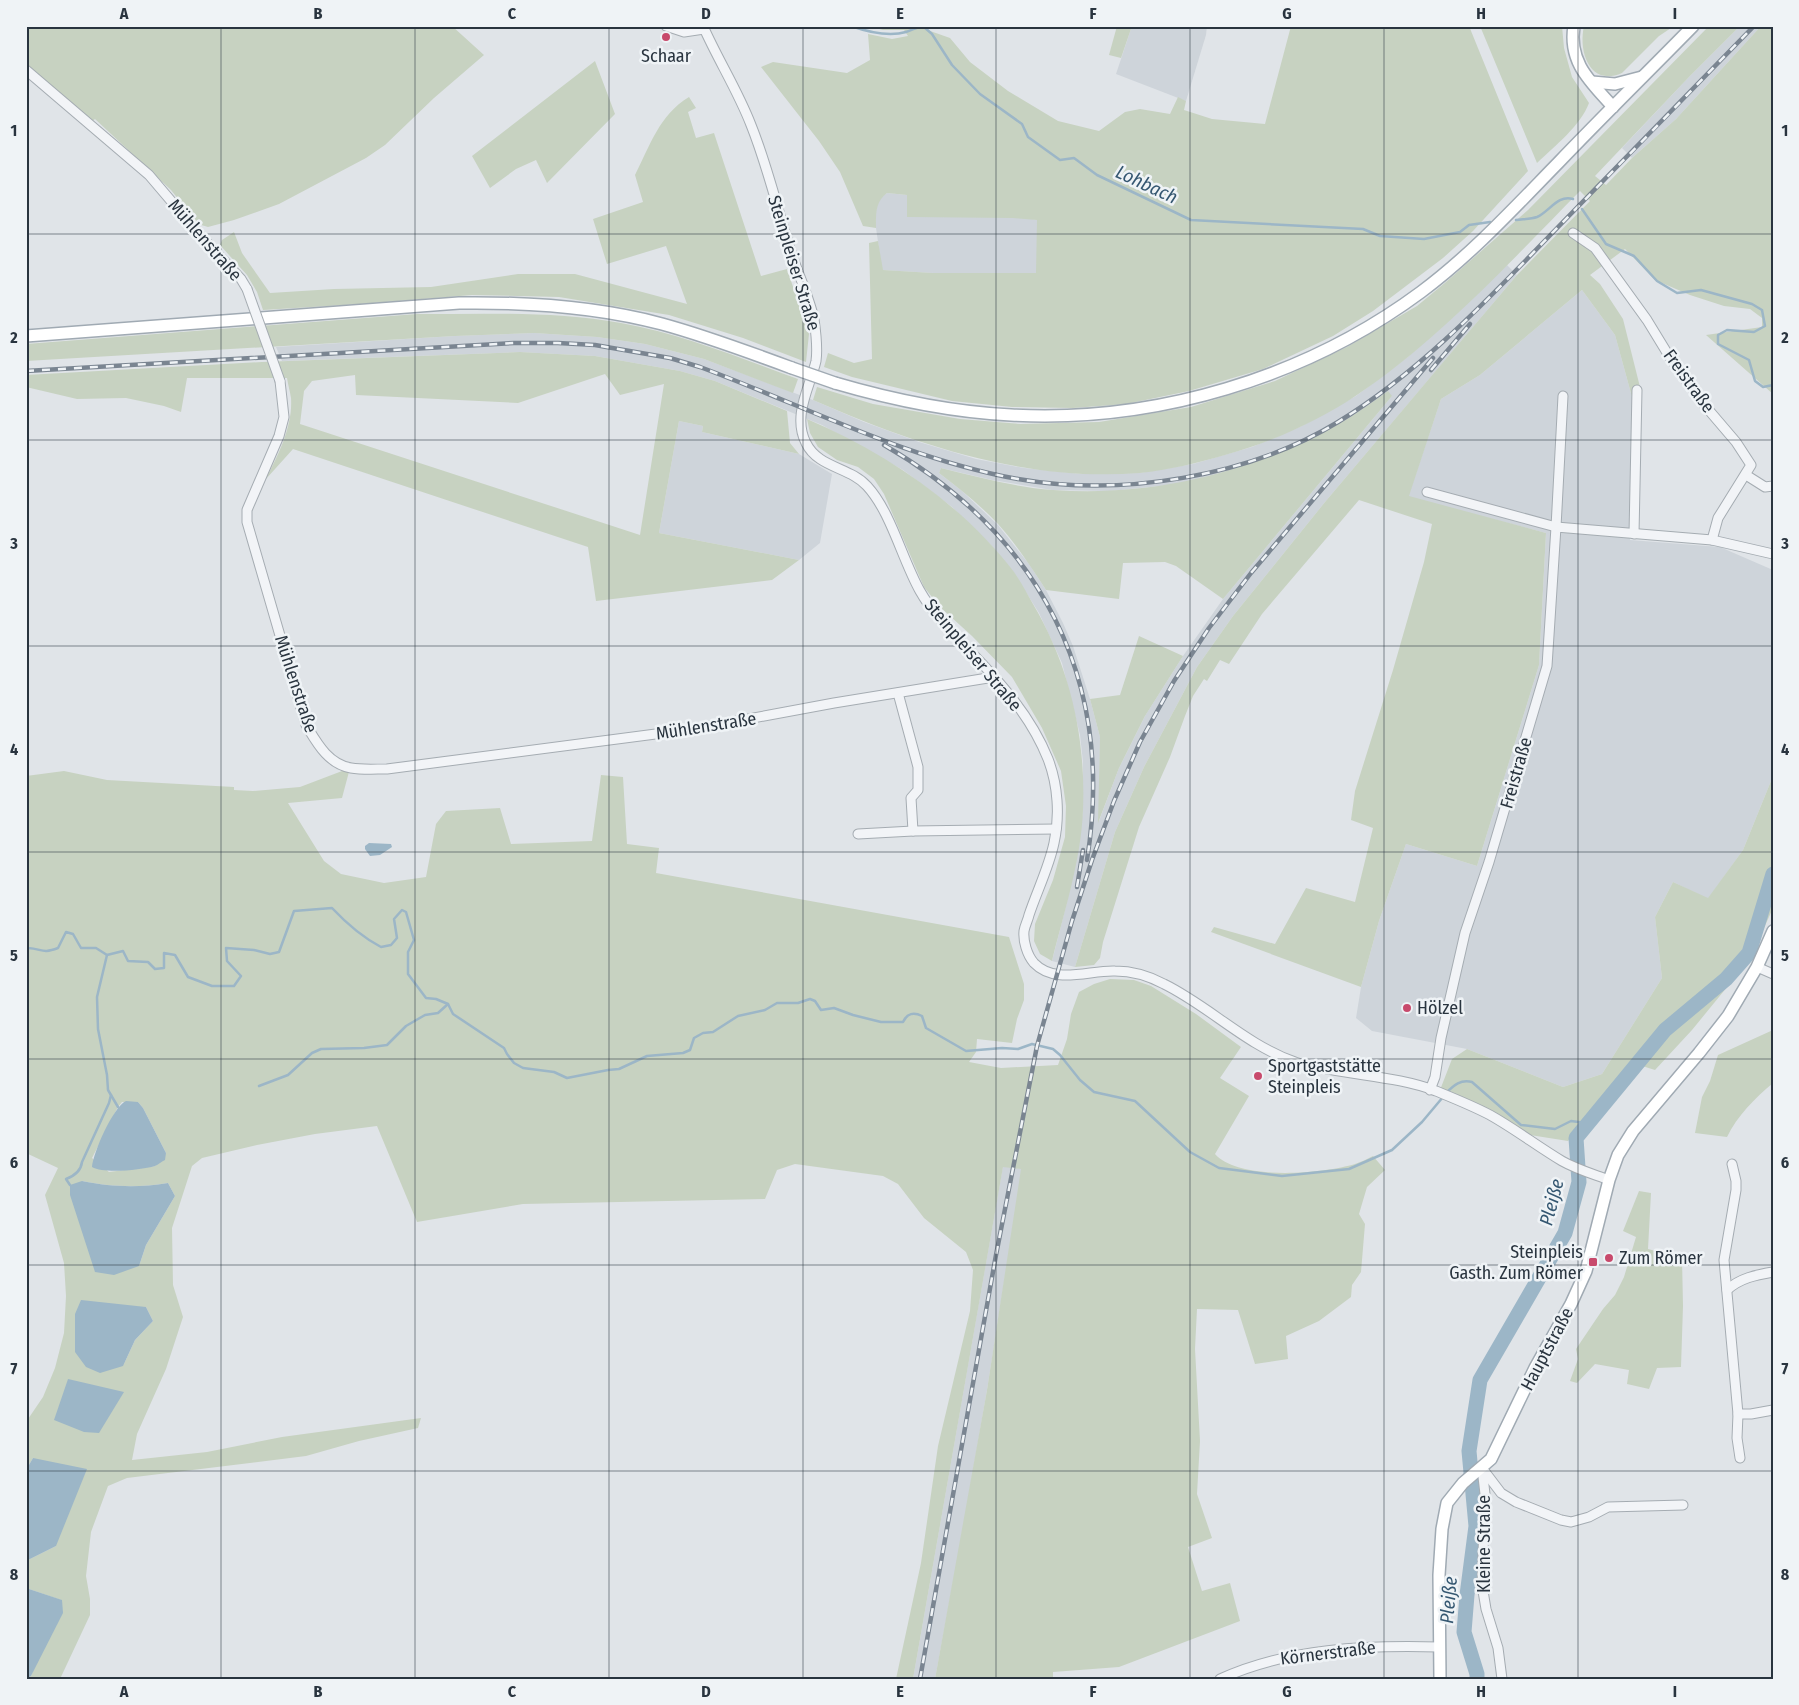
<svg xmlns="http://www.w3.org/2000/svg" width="1799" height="1705" font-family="'Fira Sans Condensed',sans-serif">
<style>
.built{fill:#ced4da;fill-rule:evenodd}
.green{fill:#c7d2c1;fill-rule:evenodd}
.water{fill:#9cb6c7}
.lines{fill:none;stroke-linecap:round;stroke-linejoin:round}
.stream{stroke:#9cb6c7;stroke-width:2.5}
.river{stroke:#9cb6c7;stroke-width:15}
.minor-casing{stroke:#a5acb2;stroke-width:11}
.major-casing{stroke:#a0aab3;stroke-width:14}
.minor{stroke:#f2f4f7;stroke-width:9}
.major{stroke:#fff;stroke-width:11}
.rail-casing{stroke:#7a8591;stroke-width:4.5}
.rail{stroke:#eff3f6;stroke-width:2.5;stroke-dasharray:8;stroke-linecap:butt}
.minor-bridge-casing{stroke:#a5acb2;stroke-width:11;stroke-linecap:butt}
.major-bridge-casing{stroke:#a0aab3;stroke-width:14;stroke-linecap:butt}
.minor-bridge{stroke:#f2f4f7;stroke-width:9}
.major-bridge{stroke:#fff;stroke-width:11}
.grid{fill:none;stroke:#29343f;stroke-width:1;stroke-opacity:0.55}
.poi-dot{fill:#c84a6c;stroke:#eff3f6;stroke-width:2}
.labels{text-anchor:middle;stroke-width:5;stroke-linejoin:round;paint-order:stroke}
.poi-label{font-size:18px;fill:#29343f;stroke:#eff3f6;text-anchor:start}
.street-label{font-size:18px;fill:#29343f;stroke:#eff3f6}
.water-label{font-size:19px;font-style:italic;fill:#355771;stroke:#eff3f6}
.neatline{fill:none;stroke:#29343f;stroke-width:2}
.grid-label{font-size:16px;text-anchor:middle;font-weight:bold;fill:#29343f}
</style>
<rect width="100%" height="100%" fill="#e0e4e8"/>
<!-- built -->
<g class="built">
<polygon points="1132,26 1207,26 1206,35 1186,101 1116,74"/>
<polygon points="1740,26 1761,26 1676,119 1632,158 1622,148 1689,77"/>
<polygon points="887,193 927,197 1037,220 1037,273 933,273 882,270 876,228 876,207 880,198"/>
<path d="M1507,265L1517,275L1325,502L1233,616L1197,667L1144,767L1115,832L1075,967L1052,961L1067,902L1083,811V762L1080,735L1062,663L1039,613L1014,573L991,545L952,507L903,470L822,425L715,381L680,371L595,356L520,352L282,361L276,347L455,336L534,333L597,337L645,344L704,359L813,400L864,422L919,442L976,459L1024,468L1081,474L1140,473L1193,464L1252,447L1302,426L1356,396L1409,356ZM1392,396L1223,599L1183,656L1145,716L1119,768L1099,821L1100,737L1090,699L1073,646L1063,623L1046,590L1029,564L998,525L962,491L939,473L941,468L992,480L1052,490L1111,491L1170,485L1217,475L1254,464L1292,449Z"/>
<polygon points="1582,290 1615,335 1632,397 1630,540 1720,547 1773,570 1773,776 1743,850 1708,899 1673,882 1655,917 1662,978 1602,1074 1563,1087 1467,1049 1372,1031 1356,1018 1361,987 1379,921 1406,844 1477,866 1539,665 1546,533 1408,497 1441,399 1480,375"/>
<polygon points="679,421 703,426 702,432 799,454 832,474 820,543 799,560 659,533"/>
<polygon points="1003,1166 1022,1169 987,1390 962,1534 935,1679 913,1679"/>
</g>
<!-- green -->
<g class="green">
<polygon points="27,26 452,26 484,55 434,98 385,145 366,158 279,204 234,220 208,227 198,224 171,190 95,119 86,126 26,66"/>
<path d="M869,26H916L950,38L970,62L1008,91L1058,121L1099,131L1125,112L1140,109L1170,114L1178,97L1186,101L1184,110L1212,119L1265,124L1291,26H1469L1528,171L1473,231L1443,258L1373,311L1333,336L1263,369L1189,391L1126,404L1073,408L1012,407L952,401L852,377L824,367L828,353L854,363L872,359L869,243L878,241L883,270L933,273H1036L1037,220L1013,218L907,217V195L887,193C875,202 876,214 876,228L863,226L840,172L819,141L761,67L773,62L847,73L870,60L868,34L892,39L908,36L904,30H883Z"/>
<polygon points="1117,26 1132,26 1121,58 1109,55"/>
<path d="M1480,26H1562L1564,48L1572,77L1589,103C1581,125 1555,146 1537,163Z"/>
<path d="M1584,26H1674L1659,36L1622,73C1590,87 1578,52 1584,26Z"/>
<path d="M1709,26H1740L1689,77L1595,176L1606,185L1632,158L1676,119L1761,26H1773V394L1706,335L1762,327V318L1750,309L1724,306L1690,295L1655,280L1625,249L1590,275L1600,284L1623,319L1640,387L1632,397L1615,335L1582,290L1480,375L1441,399L1409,496L1546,533L1539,665L1477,866L1406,844L1379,921L1361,987L1211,932L1214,927L1275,944L1306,888L1355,902L1373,828L1351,820L1355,791L1393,670L1424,562L1432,524L1359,500L1262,614L1229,664L1220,660L1207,681L1204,679L1193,696L1185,716L1170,757L1139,827L1103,942L1100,958L1094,965L1075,967L1115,832L1144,767L1197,667L1233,616L1325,502L1439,367L1517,275L1590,201L1580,191C1511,261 1439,340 1357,395C1317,422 1271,442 1225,455C1197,463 1169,470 1140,473C1026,482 916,445 813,400L817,387L873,404L960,419L1020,424L1099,422L1191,407L1275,381L1347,347L1417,306L1446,282L1528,210Z"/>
<polygon points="595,61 615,114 547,183 536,160 516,169 490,188 472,156"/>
<path d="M689,97L696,108L688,112L696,138L714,133L761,276L787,269L809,334L806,362L743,338L669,315L559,297L472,295L360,304L263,310L257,292L247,275L220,245L222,240L234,232L242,253L270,293L334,289L431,287L518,274H575L687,304L666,246L607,264L593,219L643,202L635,175C650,146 659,115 689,97Z"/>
<path d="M417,314C485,314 554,311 621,323C682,334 740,358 798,379L793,393L704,359L645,344L597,337L534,333L455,336L26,361V344Z"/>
<path d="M520,352L595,356L680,371L715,381L787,411L790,443L799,454L702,432L703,426L679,421L659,533L799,560L772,580L596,601L588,547L293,449L266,479C278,455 293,426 291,398C290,391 288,385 287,378H187L181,412L164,406L126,398L77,399L26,387V375L262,362ZM605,374L620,395L664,384L640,535L300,424L304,391L312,381L355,375L356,395L518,403Z"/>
<path d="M1388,391L1392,396L1223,599L1176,566L1165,562L1123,563L1119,599L1046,590C1031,567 1016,544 998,524C980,505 960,489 939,473L941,468C977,477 1015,487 1053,490C1153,497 1250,473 1337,425C1355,415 1371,403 1388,391Z"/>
<path d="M807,419C885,452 961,503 1014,572C1021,582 1027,593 1033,604C1070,667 1086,737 1083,810C1081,861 1064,912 1052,961L1040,954L1034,941L1035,924L1053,880L1065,837L1066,806L1061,771L1042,728L1012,677L972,636L940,607L924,587L884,494L874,479L858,467L837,460L818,447L810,433Z"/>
<polygon points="1139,636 1183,656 1145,716 1119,768 1098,823 1100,737 1090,699 1120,695"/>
<path d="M350,768L342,798L288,803L324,861L341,874L384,883L426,877L436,824L446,811L500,808L511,844L592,841L601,775L623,777L627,844L659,848L656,873L1009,937L1024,984V1000L1017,1019L1012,1043L977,1039L976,1052L969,1062L1001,1068L1058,1065L1067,1039L1071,1014L1079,992L1094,984L1110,979L1134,980L1151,986L1196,1014L1241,1047L1220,1078L1249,1096L1215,1154C1239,1181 1322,1174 1355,1164C1361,1162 1367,1159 1373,1156L1385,1170L1367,1187L1359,1214L1365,1224L1361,1272L1352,1285L1351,1297L1319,1321L1286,1336L1288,1359L1255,1364L1238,1310L1197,1309L1195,1349L1200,1441L1197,1494L1212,1538L1188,1547L1202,1591L1230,1583L1240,1621L1119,1667L1053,1672V1679H935L987,1390L1021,1169L1003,1167L913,1679H896L921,1563L938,1446L970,1311L973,1270L966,1252L924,1218L898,1184L883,1176L795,1164L777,1170L765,1199L523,1204L417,1222L377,1126L315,1134L257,1145L202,1158L192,1166L172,1228L173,1285L183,1317L166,1369L137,1434L132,1460L207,1452L282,1437L421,1418L418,1428L359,1441L306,1456L127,1478L108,1486L91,1532L86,1576L90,1599V1615L60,1679H26L31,1676L61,1600L26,1588V1561L56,1546L33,1458L26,1470V1422L43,1397L55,1368L64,1333L66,1296L64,1263L45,1195L58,1168L26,1153V776L64,771L107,780L234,787V790L253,791L300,787ZM122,1102H138L143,1108L166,1153L155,1166L109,1172L92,1158L118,1107ZM82,1181C113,1187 137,1188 168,1183L175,1196L146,1245L139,1266ZM146,1307L153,1321L135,1340L123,1366Z"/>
<polygon points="1773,776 1773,908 1750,959 1692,1030 1655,1070 1639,1065 1568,1141 1530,1135 1491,1110 1440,1090 1452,1059 1467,1049 1563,1087 1602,1074 1662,978 1655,917 1673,882 1708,898 1743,850"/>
<path d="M1773,1030V1083C1755,1098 1737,1116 1727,1137L1695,1133L1702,1097L1710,1081L1718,1055Z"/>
<polygon points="1639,1191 1651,1193 1648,1249 1682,1258 1683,1306 1681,1367 1657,1368 1649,1389 1627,1384 1629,1370 1595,1364 1577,1383 1570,1381 1578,1359 1576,1349 1603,1309 1615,1295 1624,1277 1636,1237 1623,1231"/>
</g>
<!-- water -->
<g class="water">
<polygon points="369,843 391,844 392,847 380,855 370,856 365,849 365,846"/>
<path d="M126,1101L138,1102L143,1108L166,1153L165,1160C162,1161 158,1165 155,1166C141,1170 104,1174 92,1167C93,1153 113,1107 126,1101Z"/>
<path d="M82,1181C113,1187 137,1188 168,1183L175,1196L146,1245L139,1266L114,1275L95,1272L70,1195V1185Z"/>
<polygon points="81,1300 146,1307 153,1321 135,1340 123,1366 100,1373 86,1367 75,1352 75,1314"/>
<polygon points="68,1379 124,1392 99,1433 84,1432 54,1420"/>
<polygon points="33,1458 87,1469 56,1546 26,1561 26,1470"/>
<polygon points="26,1588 62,1600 63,1613 31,1676 26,1679"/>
</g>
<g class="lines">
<!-- stream -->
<g class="stream">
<path d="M851,26C868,32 889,37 906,32C914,30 914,27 924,27L932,34L952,65L980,94L1022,124L1028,137L1060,160L1074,158L1097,175L1191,220L1363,229L1380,236L1424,239L1460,232L1469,225L1490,222"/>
<polyline points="1582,209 1606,244 1634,256 1657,281 1677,293 1701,290 1752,304 1762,310 1765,326 1754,332 1727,330 1718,335 1718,344 1749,360 1755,381 1763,387 1773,385"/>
<path d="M1516,220C1523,219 1531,219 1537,217C1549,212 1558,194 1573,199"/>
<path d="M26,946L28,948C43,949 42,954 58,948L66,932L73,934L81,948H96L107,955L123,951L128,961L148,962L155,969L164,968V953L175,955L188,977L212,986H234L241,976L227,961L226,948L254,950L270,954L279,952L294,911L332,908C347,924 362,937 381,947L391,945L397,938L394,919L402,910L406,912L414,940L408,952V974L426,998L436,999L448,1004L453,1014L504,1048L507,1054L514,1063L523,1068L554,1072L567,1078L608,1070L619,1069L647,1056L683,1053L690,1050L694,1038L703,1033L713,1032L738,1016L765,1010L777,1003H798L810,999L815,1001L821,1010L834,1008L853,1015L881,1022H903C907,1013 914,1012 922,1016L926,1028L966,1051L1002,1048L1018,1049L1032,1044L1053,1049L1060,1055L1080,1080L1094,1092L1135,1101L1190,1152L1219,1168L1282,1176L1349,1169L1392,1150L1422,1122L1443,1097"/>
<polyline points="107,955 97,997 98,1029 107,1075 108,1090 118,1107"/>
<polyline points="259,1086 288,1075 312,1053 321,1049 364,1048 387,1045 406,1026 425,1015 438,1013 448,1004"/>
<path d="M1446,1093C1454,1085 1461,1079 1472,1082L1521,1125L1555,1129L1571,1121L1586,1123"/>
<path d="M70,1185L66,1179C74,1176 81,1171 82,1162L109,1103L111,1095"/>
</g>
<!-- river -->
<polyline class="river" points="1477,1679 1477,1674 1464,1632 1467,1595 1476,1526 1469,1451 1480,1380 1565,1233 1579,1182 1576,1138 1665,1030 1726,979 1749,953 1773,874"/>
<defs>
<g id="minor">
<polyline points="666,26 684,32 704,29"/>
<path d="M703,26C718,60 738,91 751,125C768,167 778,212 792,255C799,276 809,297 814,319C816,333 818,347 816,361C810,387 792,416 806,443C818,468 850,467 867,486C891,512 902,559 920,591C933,614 951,631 969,650C1000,682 1031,716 1048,759C1058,785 1060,816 1054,843C1049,867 1037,891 1029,915C1028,920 1025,925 1024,931C1023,941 1027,955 1034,963C1055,985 1089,970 1115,971C1132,971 1149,976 1164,984C1209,1006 1246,1045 1295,1062C1305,1066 1317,1067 1328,1069C1363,1076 1402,1078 1436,1091C1453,1098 1473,1106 1490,1115C1515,1129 1537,1146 1562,1161C1576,1169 1593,1174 1609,1180"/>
<polyline points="26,70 149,175 200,235 241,279 247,289"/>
<polyline points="1573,233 1595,248 1647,320 1669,356 1701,401 1736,442 1751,465 1718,518 1712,540"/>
<path d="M280,381L284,417L279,436L247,510V522L306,725C317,743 328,764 351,768C362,770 375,769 387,769L694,729L834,703L994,677"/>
<polyline points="1746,475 1765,487 1773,486"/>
<polyline points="1427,492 1556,527 1563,396"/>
<polyline points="1634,534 1637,390"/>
<polyline points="898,693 918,767 918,790 911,798 913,831"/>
<polyline points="858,834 913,831 1056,829"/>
<polyline points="1757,967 1773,974"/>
<polyline points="1430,1090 1435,1077 1441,1038 1465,933 1489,862 1547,666 1556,527 1712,540 1773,554"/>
<polyline points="1732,1164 1736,1181 1736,1190 1724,1260 1738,1414 1737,1438 1740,1458"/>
<path d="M1727,1290C1740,1278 1756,1275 1773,1272"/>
<polyline points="1738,1414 1751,1414 1773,1410"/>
<polyline points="1482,1468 1501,1493 1516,1502 1561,1520 1571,1522 1589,1517 1608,1507 1683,1505"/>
<polyline points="1482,1468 1485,1494 1482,1585 1486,1609 1498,1648 1502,1679"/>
<path d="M1220,1679C1288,1648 1366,1645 1439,1647"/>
</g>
<g id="major">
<path d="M1574,26C1568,63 1591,82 1613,107"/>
<polyline points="1592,82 1615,84 1642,77"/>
<path d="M26,336L459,303C527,302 595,306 662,324C706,336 749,352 792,368"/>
<path d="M835,383C893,400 951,412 1011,415C1155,423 1305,378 1421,292C1472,254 1515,207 1559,162C1603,116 1648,72 1693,26"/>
<polyline points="1440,1679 1439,1575 1442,1529 1447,1503 1463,1483 1491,1459 1535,1368 1571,1304 1586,1271 1609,1180 1618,1155 1633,1131 1699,1053 1728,1016 1757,967 1773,931"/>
</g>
</defs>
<!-- minor casing -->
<use href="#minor" class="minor-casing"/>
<!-- major casing -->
<use href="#major" class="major-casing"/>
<!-- minor -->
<use href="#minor" class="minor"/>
<!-- major -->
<use href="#major" class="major"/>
<defs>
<g id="rail">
<polyline points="1431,370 1470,324"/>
<path d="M26,371L514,343H558L595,345L670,358L700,367C805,406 907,459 1018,479C1121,497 1248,477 1338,422C1423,370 1493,294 1562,223C1626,158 1690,92 1754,26"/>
<path d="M884,445C1040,535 1116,680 1087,860"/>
<polyline points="1077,887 1083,850"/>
<polyline points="920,1679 996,1255 1037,1046 1072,921 1092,860 1114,801 1140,742 1174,681 1209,628 1251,573 1433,358"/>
</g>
</defs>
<!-- rail casing -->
<use href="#rail" class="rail-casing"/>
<!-- rail -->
<use href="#rail" class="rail"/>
<defs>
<polyline id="minor-bridge" points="247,289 280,381"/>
<polyline id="major-bridge" points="792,368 835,383"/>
</defs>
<!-- minor-bridge casing -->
<use href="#minor-bridge" class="minor-bridge-casing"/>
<!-- major-bridge casing -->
<use href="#major-bridge" class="major-bridge-casing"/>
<!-- minor-bridge -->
<use href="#minor-bridge" class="minor-bridge"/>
<!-- major-bridge -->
<use href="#major-bridge" class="major-bridge"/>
</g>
<!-- grid -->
<path class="grid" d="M221,26V1679M415,26V1679M609,26V1679M803,26V1679M996,26V1679M1190,26V1679M1384,26V1679M1578,26V1679M26,234H1773M26,440H1773M26,646H1773M26,852H1773M26,1059H1773M26,1265H1773M26,1471H1773"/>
<!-- markers -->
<g class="poi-dot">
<circle cx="666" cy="37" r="5"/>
<circle cx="1407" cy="1008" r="5"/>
<circle cx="1258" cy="1076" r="5"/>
<circle cx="1609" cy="1258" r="5"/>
<rect x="1588" y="1257" width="10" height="10" rx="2.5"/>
</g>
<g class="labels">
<!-- poi labels -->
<g class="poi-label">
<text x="666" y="62" text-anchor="middle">Schaar</text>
<text x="1417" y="1014">Hölzel</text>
<text x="1268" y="1072">Sportgaststätte<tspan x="1268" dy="21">Steinpleis</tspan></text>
<text x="1583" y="1258" text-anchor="end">Steinpleis<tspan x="1583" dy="21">Gasth. Zum Römer</tspan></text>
<text x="1619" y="1264">Zum Römer</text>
</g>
<!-- street labels -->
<g class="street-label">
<text transform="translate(205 240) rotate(49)" y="6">Mühlenstraße</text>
<text transform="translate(794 263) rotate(73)" y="6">Steinpleiser Straße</text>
<text transform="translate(1689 381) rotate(54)" y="6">Freistraße</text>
<text transform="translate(973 655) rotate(50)" y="6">Steinpleiser Straße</text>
<text transform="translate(296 684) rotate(72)" y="6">Mühlenstraße</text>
<text transform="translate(706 726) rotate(-9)" y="6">Mühlenstraße</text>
<text transform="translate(1516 773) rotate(-74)" y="6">Freistraße</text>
<text transform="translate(1547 1349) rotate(-62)" y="6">Hauptstraße</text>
<text transform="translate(1484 1544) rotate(-90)" y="6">Kleine Straße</text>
<text transform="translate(1328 1653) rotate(-7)" y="6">Körnerstraße</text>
</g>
<!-- water labels -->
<g class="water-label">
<text transform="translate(1147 184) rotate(25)" y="7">Lohbach</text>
<text transform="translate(1551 1202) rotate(-75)" y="7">Pleiße</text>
<text transform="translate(1448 1600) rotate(-85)" y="7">Pleiße</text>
</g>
</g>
<!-- border -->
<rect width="1799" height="1705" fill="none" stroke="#eff3f6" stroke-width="55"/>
<rect x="28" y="28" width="1744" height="1650" class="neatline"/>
<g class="grid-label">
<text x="124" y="19">A</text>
<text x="318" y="19">B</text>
<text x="512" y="19">C</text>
<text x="706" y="19">D</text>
<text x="900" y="19">E</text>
<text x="1093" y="19">F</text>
<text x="1287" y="19">G</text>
<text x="1481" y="19">H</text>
<text x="1675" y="19">I</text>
<text x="14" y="136">1</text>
<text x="1785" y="136">1</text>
<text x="14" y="343">2</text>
<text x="1785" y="343">2</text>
<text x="14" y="549">3</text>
<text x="1785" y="549">3</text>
<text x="14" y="755">4</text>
<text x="1785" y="755">4</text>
<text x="14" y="961">5</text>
<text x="1785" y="961">5</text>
<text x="14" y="1168">6</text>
<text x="1785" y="1168">6</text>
<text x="14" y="1374">7</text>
<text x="1785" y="1374">7</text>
<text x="14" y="1580">8</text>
<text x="1785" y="1580">8</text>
<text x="124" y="1697">A</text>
<text x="318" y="1697">B</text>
<text x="512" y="1697">C</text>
<text x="706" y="1697">D</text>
<text x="900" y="1697">E</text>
<text x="1093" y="1697">F</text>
<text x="1287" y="1697">G</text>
<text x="1481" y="1697">H</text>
<text x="1675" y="1697">I</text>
</g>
</svg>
